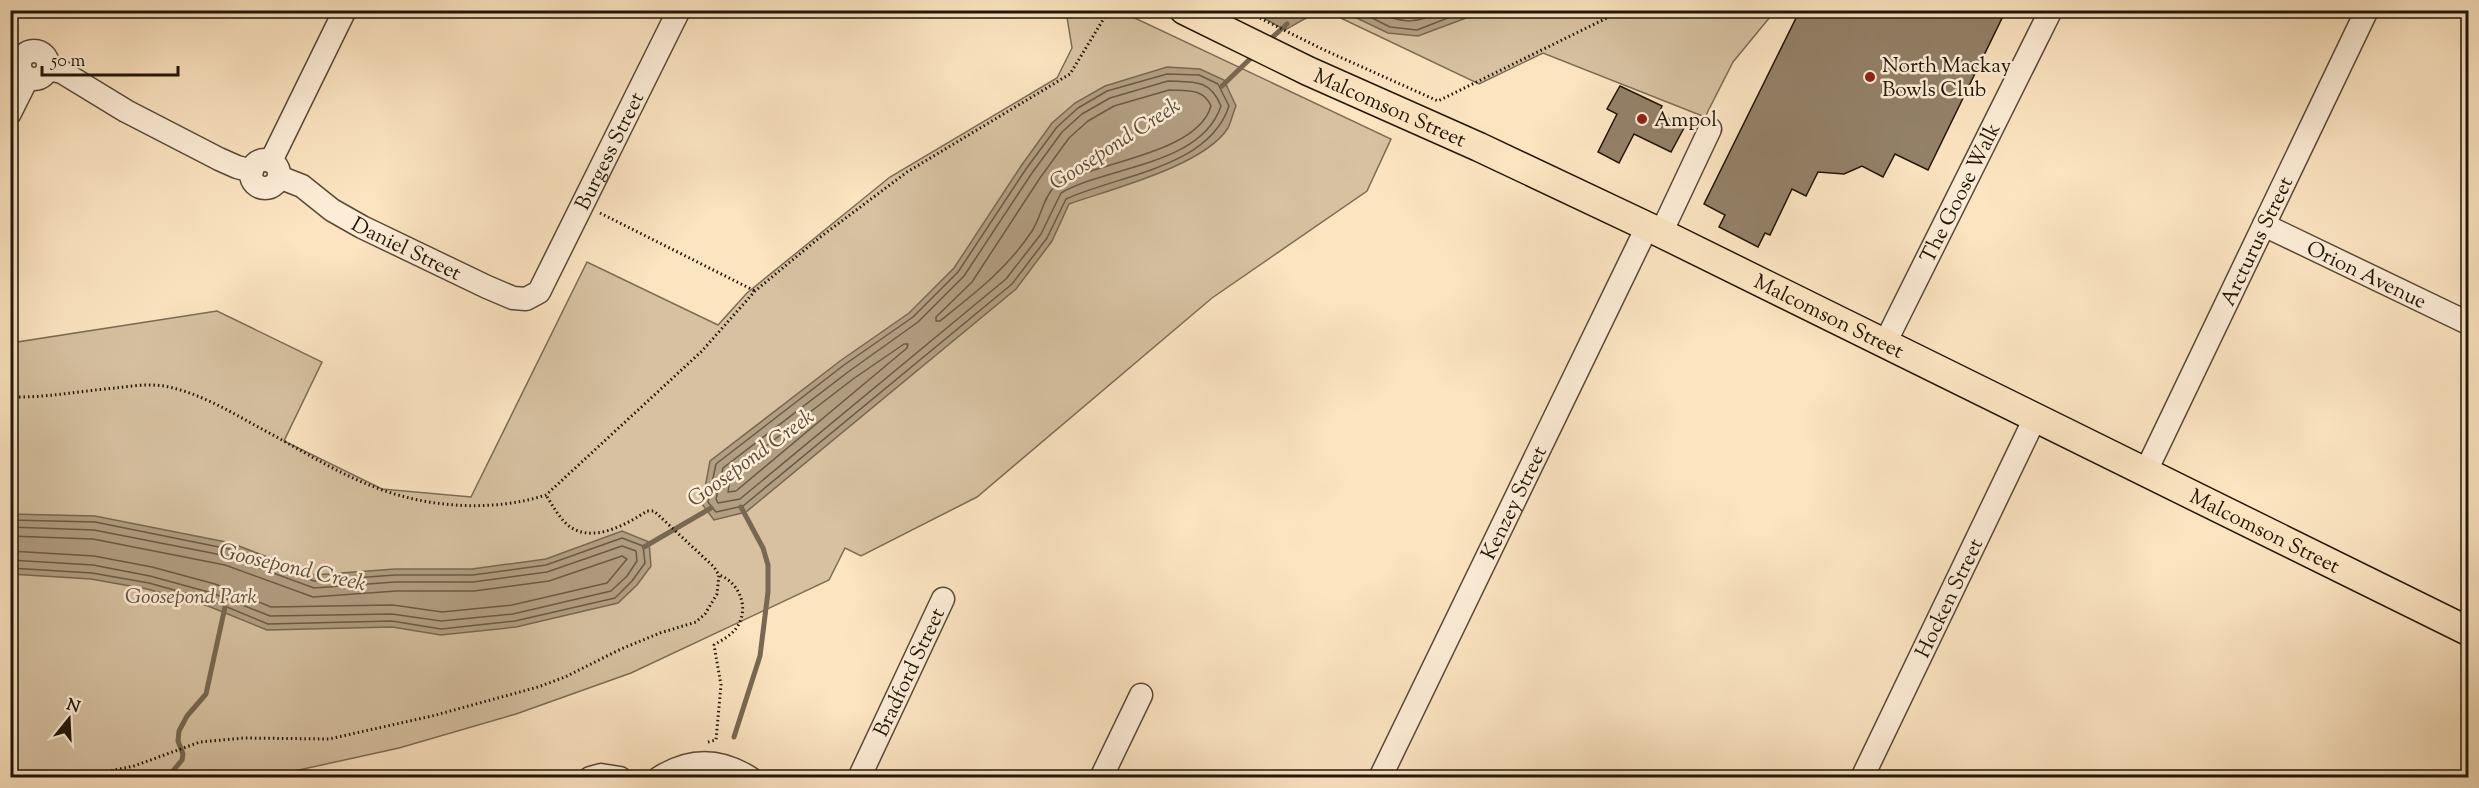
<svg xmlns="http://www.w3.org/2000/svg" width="2479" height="788" font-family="'Sorts Mill Goudy',serif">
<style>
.green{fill:#d7c1a1;stroke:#7c6c54;stroke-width:1.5}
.water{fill:#b29e82;stroke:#786851;stroke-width:1.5}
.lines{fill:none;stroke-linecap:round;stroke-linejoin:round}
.shore{stroke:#6a5a44;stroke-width:1.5}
.stream{stroke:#786851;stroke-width:5}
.building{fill:#938168;stroke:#211607;stroke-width:1.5}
.minor-casing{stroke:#584a36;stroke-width:25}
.major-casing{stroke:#211607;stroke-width:31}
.path{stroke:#211607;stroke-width:3;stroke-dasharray:1.5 3;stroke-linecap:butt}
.minor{stroke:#fdedd7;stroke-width:22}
.major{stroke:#fce4c1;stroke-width:28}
.poi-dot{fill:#8f2418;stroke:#fdedd7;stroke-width:2}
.labels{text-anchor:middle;stroke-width:5;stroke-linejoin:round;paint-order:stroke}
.poi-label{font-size:21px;fill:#211607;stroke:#fdedd7;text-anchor:start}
.street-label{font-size:21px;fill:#211607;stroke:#fdedd7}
.park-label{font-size:21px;font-style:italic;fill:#61523d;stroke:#fdedd7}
.water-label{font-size:22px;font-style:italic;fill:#5b4c38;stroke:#fdedd7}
</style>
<rect width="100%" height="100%" fill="#fce4c1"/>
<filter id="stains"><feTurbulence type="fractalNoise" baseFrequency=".00333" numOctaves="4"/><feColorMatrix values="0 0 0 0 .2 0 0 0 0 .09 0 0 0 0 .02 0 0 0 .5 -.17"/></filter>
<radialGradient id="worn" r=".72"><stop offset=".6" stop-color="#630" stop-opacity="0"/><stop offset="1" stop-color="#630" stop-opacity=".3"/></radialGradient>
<!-- green -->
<g class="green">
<polygon points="1066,11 1120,11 1391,139 1367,191 1212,298 977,497 861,556 845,548 829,580 631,673 516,714 399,748 267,777 11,778 11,343 217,311 322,362 284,441 382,489 471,497 587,262 718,325 747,293 890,177 1057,78 1072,48"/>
<polygon points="1326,11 1775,11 1733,62 1705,117 1543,53 1479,84"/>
</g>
<!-- water -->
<g class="water">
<polygon points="1264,11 1264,10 1319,11 1285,30 1260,16"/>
<polygon points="1342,11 1485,11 1418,36 1388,33"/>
<path d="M1167,67L1200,69L1224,80L1236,106C1233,113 1231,122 1228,128C1204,166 1111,189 1069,204L1052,241L1016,289L746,512L714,520L702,504L710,461L840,361L909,313L954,268L1021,166L1052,123L1075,103L1105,86Z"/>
<polygon points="10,514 95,516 231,543 314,575 395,569 472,569 546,559 622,531 649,542 651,566 637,585 618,603 516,627 441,635 392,627 267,630 208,606 147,589 91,579 11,574"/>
</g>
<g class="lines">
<!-- shore -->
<g class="shore">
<polyline points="1356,10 1390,27 1417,30 1468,10"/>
<path d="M1373,10C1406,26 1414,23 1447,10"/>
<path d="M1167,74L1199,75L1218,84L1229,106C1209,168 1118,175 1066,199L1047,238L1012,284L743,506L716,512L708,502L716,464L844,365L913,317L958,272L1026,169L1057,127L1078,108L1107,91Z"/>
<path d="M1168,81C1194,82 1210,79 1221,106C1201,166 1107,166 1061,193L1041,234L1006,279L740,499L718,503L716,499L723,468L848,372L918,322L964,276L1032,173L1062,132L1082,114L1110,98Z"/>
<path d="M1169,90C1187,91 1203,88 1211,106C1197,155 1092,162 1055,186C1043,198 1041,217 1032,231C1006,270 975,293 940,321H936V317L972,282L1040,178L1069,138L1088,121L1114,106Z"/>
<polygon points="904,344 908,344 907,348 736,491 728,492 731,473 853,379"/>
<polyline points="10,520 95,522 229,549 314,581 395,575 473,575 546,565 622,538 643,546 645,563 632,581 615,598 515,621 441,629 392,621 268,624 210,600 149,583 92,573 10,568"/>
<polyline points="10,527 94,530 227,556 314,588 395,582 473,582 547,572 622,546 636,551 637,561 627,576 611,591 513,614 441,621 392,614 270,616 212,593 150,576 93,565 10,560"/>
<polyline points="10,536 93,539 225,565 313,597 396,591 474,591 549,581 622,556 627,559 607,583 512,605 442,612 393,605 271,607 215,584 152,567 94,556 10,551"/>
</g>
<!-- stream -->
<g class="stream">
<polyline points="1267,42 1287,24"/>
<polyline points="1222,86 1254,55"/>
<polyline points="644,547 711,508"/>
<polyline points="734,737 760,656 768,592 768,565 763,548 741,507"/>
<polyline points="167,778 182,760 183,754 178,741 179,731 187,716 206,694 225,607"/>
</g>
</g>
<!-- building -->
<g class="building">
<polygon points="1800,10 2006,10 1928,170 1895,154 1883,177 1862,166 1844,174 1818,172 1806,196 1792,189 1770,235 1765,233 1758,247 1719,227 1725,215 1704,204"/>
<polygon points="1620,86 1662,106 1659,114 1685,126 1671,152 1634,134 1619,163 1598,152 1617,114 1607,109"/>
</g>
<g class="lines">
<defs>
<g id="minor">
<circle cx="34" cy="65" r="14"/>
<polyline points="48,69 62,72 126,111 219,159 237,167 252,171"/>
<polyline points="10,113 27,79"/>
<circle cx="265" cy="174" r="14"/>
<polyline points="271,161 345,10"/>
<path id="s1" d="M279,177L302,186L332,210L362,227L487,287L513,298L526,299L539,292L679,10"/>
<path id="s2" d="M2264,225L2468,323"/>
<polyline points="1661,233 1710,129"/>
<path id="s3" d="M1885,343L2051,10"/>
<path id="s4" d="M2146,471L2367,10"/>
<polyline points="590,778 601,775 620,778"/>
<path d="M659,778C690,758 719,758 750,778"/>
<path id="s5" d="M859,778L943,599"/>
<polyline points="1101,778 1141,695"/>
<path id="s6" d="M1380,778L1647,227"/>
<path id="s7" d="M1862,778L2035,418"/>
</g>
<g id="major">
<path id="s8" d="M1184,10L1308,71L1479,147L1661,233L2468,631"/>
</g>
</defs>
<!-- minor casing -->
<use href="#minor" class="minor-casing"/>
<!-- major casing -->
<use href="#major" class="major-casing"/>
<!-- path -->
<g class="path">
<polyline points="1244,10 1322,49 1438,101 1623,10"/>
<polyline points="600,213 755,291"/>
<path d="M10,397C45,398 80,391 115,388C132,386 151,383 169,387C201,394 231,412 260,428C298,448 336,473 377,488C429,508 494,512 546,495L702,351L755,291L819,238L907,172L1070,74L1109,10"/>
<path d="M708,742L716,740L721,685L714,645C722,640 732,635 737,627C750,608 739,582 719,575"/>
<polyline points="324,773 326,778"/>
<path d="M76,778L134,766L200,742L244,738L329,739L432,716L538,687L565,677L621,649L660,633L696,622L705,614L717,594L719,575L714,567L654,511H647C627,524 593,544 569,526C559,518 553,506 546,495"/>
</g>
<!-- minor -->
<use href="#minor" class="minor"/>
<!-- major -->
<use href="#major" class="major"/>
</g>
<!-- markers -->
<g class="poi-dot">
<circle cx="1870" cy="77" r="6"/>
<circle cx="1642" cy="119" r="6"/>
</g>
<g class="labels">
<!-- poi labels -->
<g class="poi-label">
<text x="1882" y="72">North Mackay<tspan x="1882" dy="24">Bowls Club</tspan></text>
<text x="1654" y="126">Ampol</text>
</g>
<!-- street labels -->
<g class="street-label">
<text dy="7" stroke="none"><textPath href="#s8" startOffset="228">Malcomson Street</textPath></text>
<text dy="7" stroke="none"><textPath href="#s1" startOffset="450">Burgess Street</textPath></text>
<text dy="7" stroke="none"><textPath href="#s3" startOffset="168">The Goose Walk</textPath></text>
<text dy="7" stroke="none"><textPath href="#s4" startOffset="255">Arcturus Street</textPath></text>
<text dy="7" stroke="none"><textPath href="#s1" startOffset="147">Daniel Street</textPath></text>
<text dy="7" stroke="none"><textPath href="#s2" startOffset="114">Orion Avenue</textPath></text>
<text dy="7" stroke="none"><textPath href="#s8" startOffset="714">Malcomson Street</textPath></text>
<text dy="7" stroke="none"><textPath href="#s6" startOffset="306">Kenzey Street</textPath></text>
<text dy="7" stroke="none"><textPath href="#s8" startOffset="1200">Malcomson Street</textPath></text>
<text dy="7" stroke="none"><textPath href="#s7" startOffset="200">Hocken Street</textPath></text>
<text dy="7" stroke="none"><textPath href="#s5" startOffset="117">Bradford Street</textPath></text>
</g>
<!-- park labels -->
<g class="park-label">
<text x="191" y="603">Goosepond Park</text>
</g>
<!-- water labels -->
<g class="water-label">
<text transform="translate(1114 143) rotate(-33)" y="8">Goosepond Creek</text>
<text transform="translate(750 457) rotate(-36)" y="8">Goosepond Creek</text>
<text transform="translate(293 566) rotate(13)" y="8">Goosepond Creek</text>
</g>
</g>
<!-- margin -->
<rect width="2479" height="788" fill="none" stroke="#fce4c1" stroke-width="36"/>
<rect x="12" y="12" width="2455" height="764" fill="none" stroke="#211607" stroke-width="3"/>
<rect x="18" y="18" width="2443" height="752" fill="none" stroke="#211607" stroke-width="1.5"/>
<!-- north arrow -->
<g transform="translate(69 719) rotate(18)" stroke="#fdedd7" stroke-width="4.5" paint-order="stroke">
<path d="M0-4.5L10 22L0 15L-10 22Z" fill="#211607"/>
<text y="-9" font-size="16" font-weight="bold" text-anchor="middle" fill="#211607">N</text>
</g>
<!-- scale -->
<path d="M42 66v9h136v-9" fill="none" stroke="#211607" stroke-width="3"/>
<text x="51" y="66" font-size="18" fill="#211607" stroke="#fdedd7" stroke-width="4.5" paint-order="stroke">50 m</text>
<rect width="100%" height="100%" filter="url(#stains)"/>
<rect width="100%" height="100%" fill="url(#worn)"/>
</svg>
